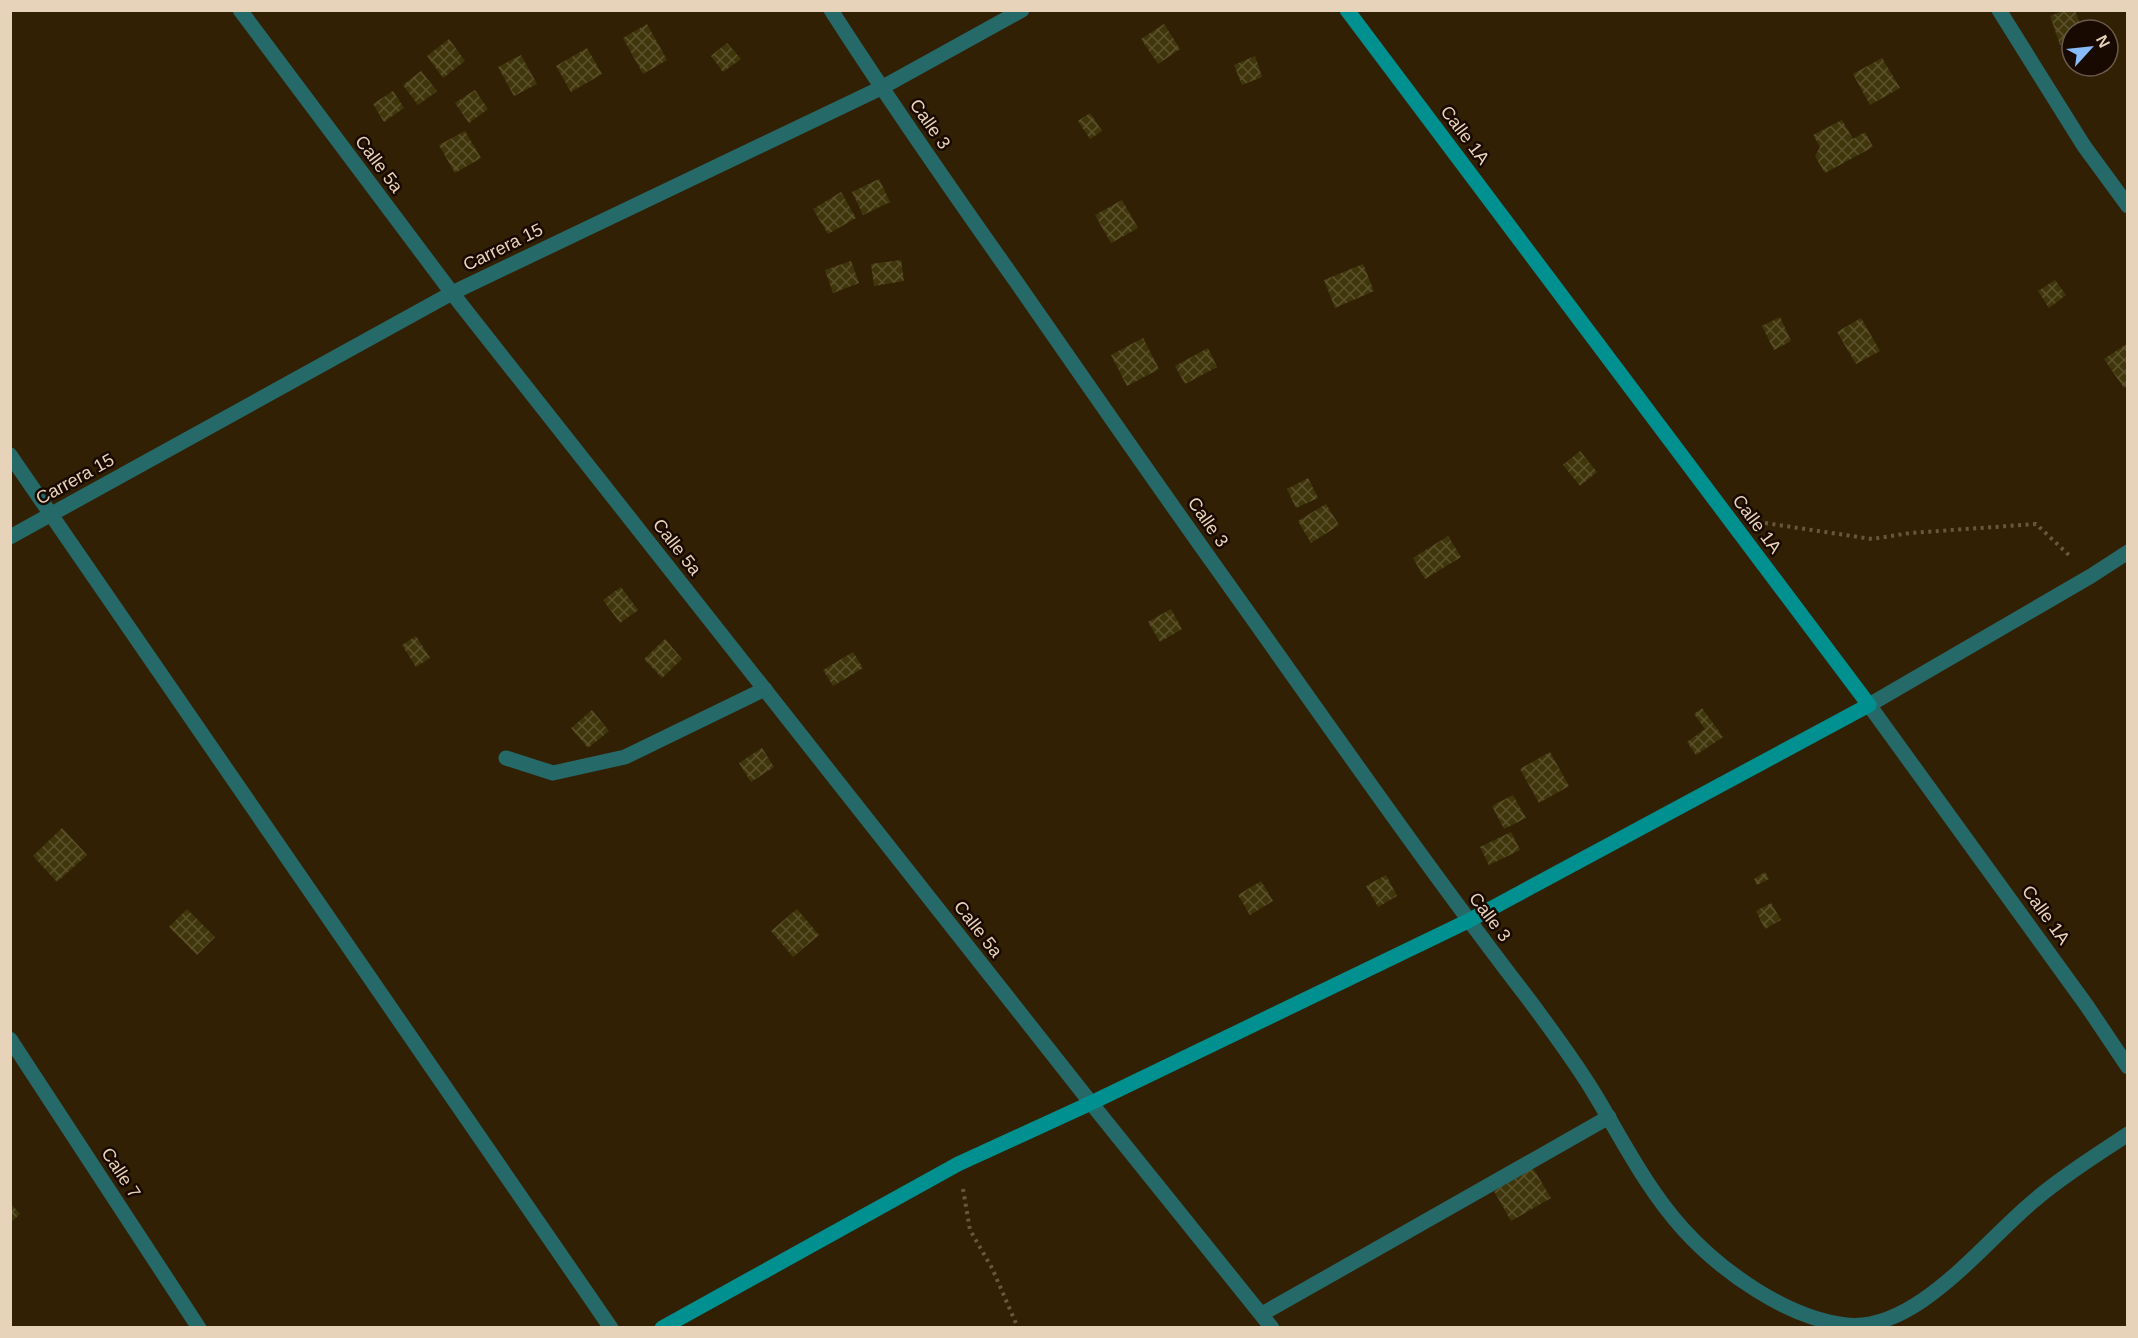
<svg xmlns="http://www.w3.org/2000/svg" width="2138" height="1338" font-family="Arial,sans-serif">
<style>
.building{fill:url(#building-cross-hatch)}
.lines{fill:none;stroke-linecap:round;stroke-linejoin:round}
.path{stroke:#69563b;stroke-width:4;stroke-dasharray:3 4.5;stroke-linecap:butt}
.street{stroke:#256969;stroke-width:15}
.secondary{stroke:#009090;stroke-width:15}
.labels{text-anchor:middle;stroke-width:5;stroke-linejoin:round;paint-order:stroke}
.street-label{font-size:18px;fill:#e7d3b9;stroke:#180a00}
</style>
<defs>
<pattern id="building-cross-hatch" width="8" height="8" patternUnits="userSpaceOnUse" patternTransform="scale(1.5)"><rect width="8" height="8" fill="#40360c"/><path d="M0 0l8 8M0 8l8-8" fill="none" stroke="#5c522d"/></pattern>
</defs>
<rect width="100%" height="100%" fill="#322004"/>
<!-- building -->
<g class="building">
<polygon points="2065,10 2075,10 2082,30 2072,30 2072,40 2060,45 2050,16"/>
<polygon points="647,24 667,60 643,74 623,38"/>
<polygon points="1164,24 1180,49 1158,64 1141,39"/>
<polygon points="449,39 465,61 443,78 427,56"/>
<polygon points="727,43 741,59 723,72 711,56"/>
<polygon points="587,48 602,74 571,92 556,66"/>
<polygon points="521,55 537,84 514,96 498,67"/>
<polygon points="1255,56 1262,77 1242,85 1234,65"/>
<polygon points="1882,58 1900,88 1870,105 1853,74"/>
<polygon points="421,71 437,91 418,105 403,85"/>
<polygon points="475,90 488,109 469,123 455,103"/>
<polygon points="393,91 404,108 384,122 373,104"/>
<polygon points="1090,113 1102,131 1090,139 1078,121"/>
<polygon points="1842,120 1853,139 1865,132 1873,147 1825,173 1815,156 1820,147 1813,135"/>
<polygon points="465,131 481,158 455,173 439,145"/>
<polygon points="879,179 890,202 863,215 852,192"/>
<polygon points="841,192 856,218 828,234 813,209"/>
<polygon points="1122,200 1138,228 1111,243 1095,215"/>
<polygon points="901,260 904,281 874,286 871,264"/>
<polygon points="851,261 859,283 833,293 825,270"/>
<polygon points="1363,264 1374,291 1335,308 1324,280"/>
<polygon points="2055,280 2066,295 2049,308 2038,291"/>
<polygon points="1780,317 1791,341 1774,350 1762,326"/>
<polygon points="1861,318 1880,351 1856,364 1837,332"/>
<polygon points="1143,338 1159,369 1127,386 1111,355"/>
<polygon points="2128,343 2128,386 2124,388 2104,359"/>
<polygon points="1208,348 1217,367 1185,384 1175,366"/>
<polygon points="1580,451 1597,472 1580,486 1563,465"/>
<polygon points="1308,478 1318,498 1296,508 1287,489"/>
<polygon points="1326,504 1339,525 1311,543 1298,521"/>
<polygon points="1448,536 1461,557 1425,579 1413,558"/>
<polygon points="621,587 638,610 620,623 603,600"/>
<polygon points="1171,609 1182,629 1160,642 1148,622"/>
<polygon points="416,636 430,658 416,667 402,645"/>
<polygon points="665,639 682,659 662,678 644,659"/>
<polygon points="853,652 863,668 833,686 823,670"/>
<polygon points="1702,708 1723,737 1696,755 1687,742 1705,729 1694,714"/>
<polygon points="592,710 609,731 588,748 571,728"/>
<polygon points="762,748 774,767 751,782 739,763"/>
<polygon points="1550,752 1569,786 1539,803 1520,769"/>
<polygon points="1513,795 1526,818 1504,829 1492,806"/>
<polygon points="62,828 87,855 57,882 33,856"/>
<polygon points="1511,832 1520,850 1489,865 1480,847"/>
<polygon points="1765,872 1769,879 1757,885 1754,879"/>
<polygon points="1386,875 1397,896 1378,907 1366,886"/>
<polygon points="1261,881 1273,901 1250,915 1238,895"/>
<polygon points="1771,903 1781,920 1765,929 1756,911"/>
<polygon points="187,909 215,937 197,955 169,927"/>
<polygon points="797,909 819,935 793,957 771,931"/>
<polygon points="1533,1168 1551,1198 1511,1221 1494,1191"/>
<polygon points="10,1203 20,1214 10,1223"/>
</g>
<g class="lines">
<!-- path -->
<g class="path">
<polyline points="1765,523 1872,539 1910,533 2036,524 2072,558"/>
<polyline points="963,1189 970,1230 992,1268 1018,1328"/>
</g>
<!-- street -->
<g class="street">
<polyline points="240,10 452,293 1091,1103 1272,1328"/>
<path d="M831,10C890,102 952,191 1015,280C1081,375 1146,469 1213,563C1318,710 1420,858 1530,1001C1552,1031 1574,1060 1594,1093C1622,1139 1646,1188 1683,1229C1722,1272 1787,1318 1846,1325C1917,1333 1986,1239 2036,1199C2064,1175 2097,1155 2128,1134"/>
<polyline points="1999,10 2084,146 2128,206"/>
<polyline points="10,455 611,1328"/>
<polyline points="10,537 452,293 881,88 1022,10"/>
<polyline points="2128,552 2091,576 1869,705 2087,1006 2128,1067"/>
<polyline points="506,758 553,773 625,757 765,689"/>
<polyline points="10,1039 199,1328"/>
<polyline points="1262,1314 1609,1117"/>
</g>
<!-- secondary -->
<polyline class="secondary" points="662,1328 958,1164 1091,1103 1468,921 1869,705 1347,10"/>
</g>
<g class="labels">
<!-- street labels -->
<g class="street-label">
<text transform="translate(930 124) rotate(55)" y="6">Calle 3</text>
<text transform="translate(1465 135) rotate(53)" y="6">Calle 1A</text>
<text transform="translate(379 164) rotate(53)" y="6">Calle 5a</text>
<text transform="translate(503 247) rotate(-26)" y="6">Carrera 15</text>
<text transform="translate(75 479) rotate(-29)" y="6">Carrera 15</text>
<text transform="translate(1208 522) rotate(55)" y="6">Calle 3</text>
<text transform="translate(1757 524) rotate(53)" y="6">Calle 1A</text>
<text transform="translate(677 547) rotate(52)" y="6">Calle 5a</text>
<text transform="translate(2046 915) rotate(54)" y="6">Calle 1A</text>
<text transform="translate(1490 917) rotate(53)" y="6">Calle 3</text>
<text transform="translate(978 929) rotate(52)" y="6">Calle 5a</text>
<text transform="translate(121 1173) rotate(57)" y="6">Calle 7</text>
</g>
</g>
<!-- border -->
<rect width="2138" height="1338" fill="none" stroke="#e7d3b9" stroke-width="24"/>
<!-- north arrow -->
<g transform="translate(2090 48) rotate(63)"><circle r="28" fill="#180a00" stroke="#6b5a4a" stroke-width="1.5"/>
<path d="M0-4.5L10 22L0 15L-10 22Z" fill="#88bbfc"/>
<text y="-9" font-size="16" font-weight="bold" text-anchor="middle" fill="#e7d3b9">N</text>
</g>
</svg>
